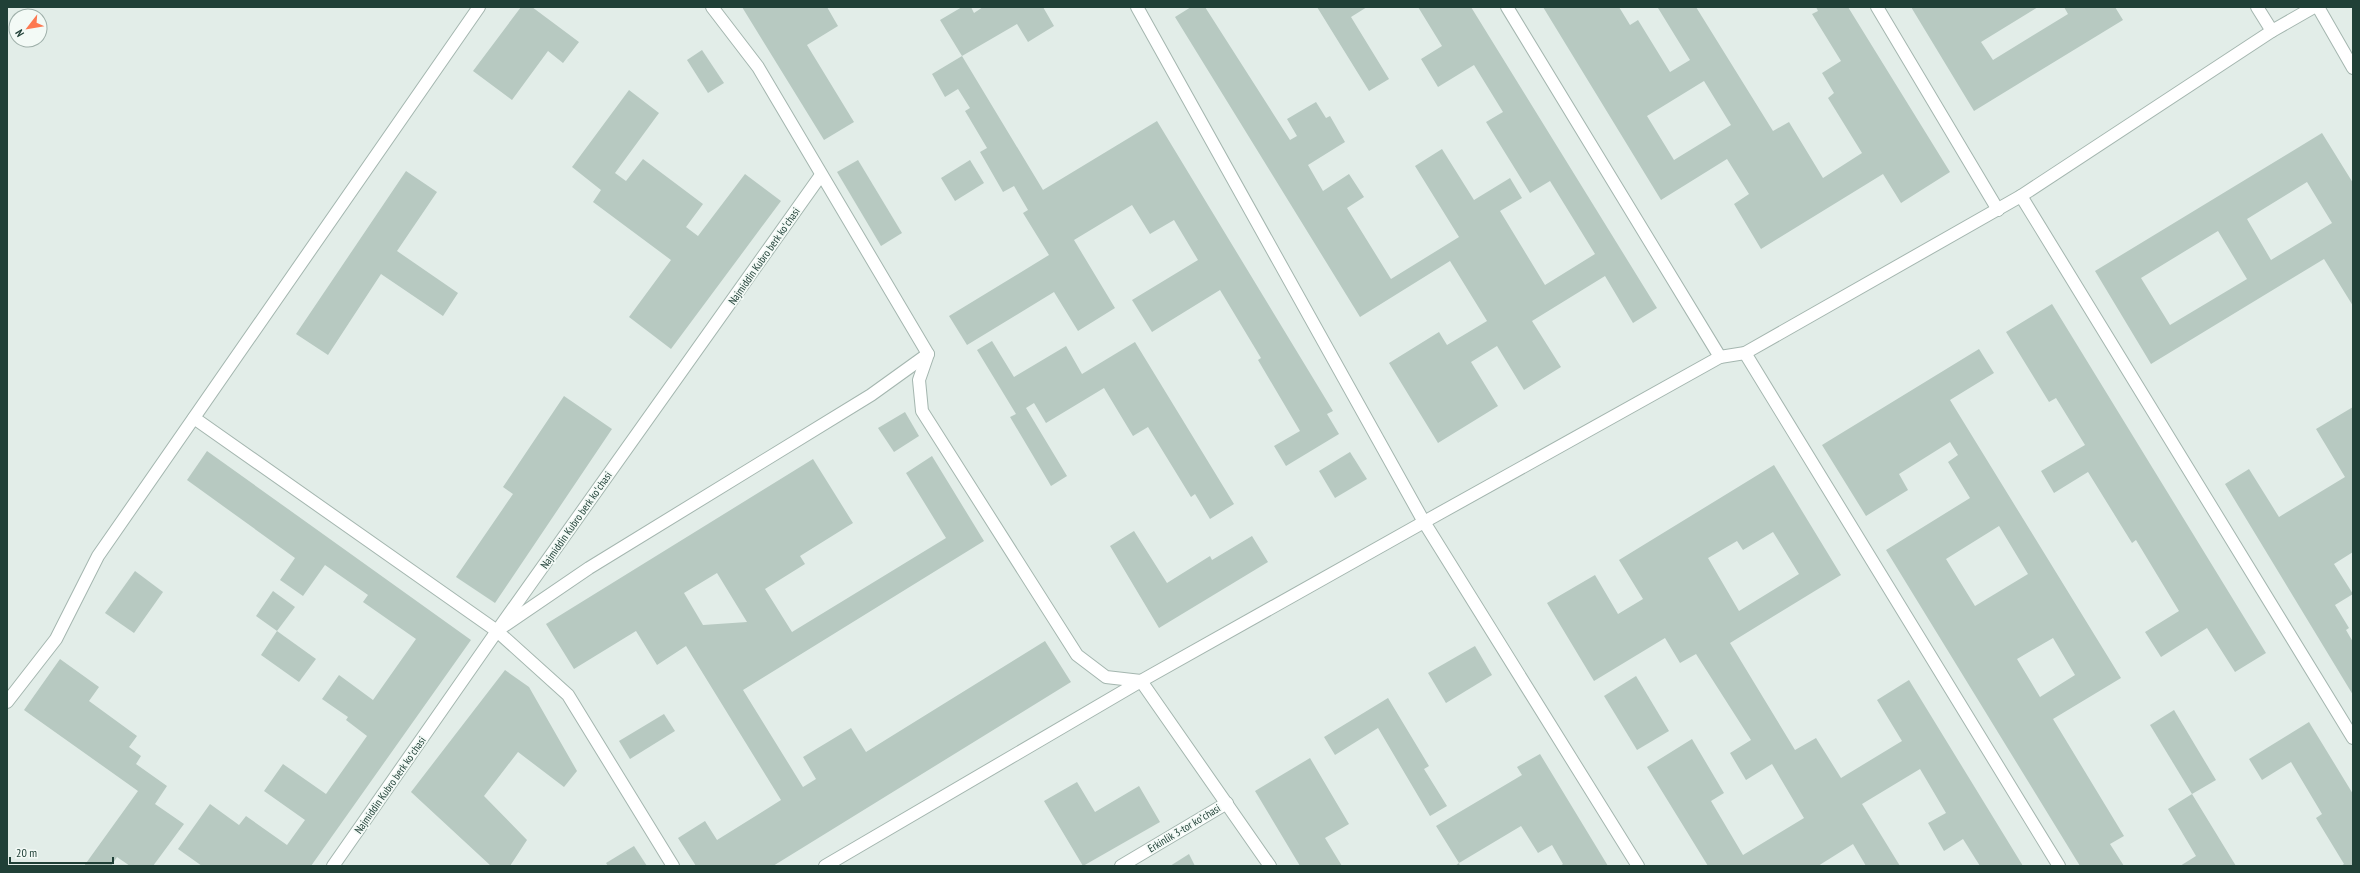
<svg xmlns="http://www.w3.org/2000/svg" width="2360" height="873" font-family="'PT Sans Narrow',sans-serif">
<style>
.building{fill:#b7c9c1;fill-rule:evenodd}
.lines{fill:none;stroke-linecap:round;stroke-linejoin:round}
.service-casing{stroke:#a4b6af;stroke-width:14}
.minor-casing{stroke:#a4b6af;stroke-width:14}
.service{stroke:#fff;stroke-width:12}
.minor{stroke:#fff;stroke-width:12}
.labels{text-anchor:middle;stroke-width:3.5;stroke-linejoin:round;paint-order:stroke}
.street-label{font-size:11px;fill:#204037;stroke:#f3faf6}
</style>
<rect width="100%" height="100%" fill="#e2ede8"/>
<!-- building -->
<g class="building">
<polygon points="521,7 532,7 579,42 563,63 548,51 512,100 473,71"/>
<polygon points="742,7 827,7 838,26 807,45 854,122 824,140"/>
<polygon points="962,7 971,7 974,13 983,7 1043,7 1054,26 1028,42 1017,24 962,56 940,20"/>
<polygon points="1191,7 1205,7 1290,140 1297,136 1287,119 1316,102 1326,118 1330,116 1345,142 1308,165 1323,191 1349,174 1364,197 1347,208 1391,279 1459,237 1415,166 1442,149 1474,200 1510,178 1522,198 1500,211 1545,285 1595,254 1550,181 1530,193 1486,122 1503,112 1474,65 1438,87 1421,59 1442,46 1418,7 1471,7 1657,308 1633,323 1605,276 1532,321 1561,367 1524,390 1497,346 1471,362 1498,406 1438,443 1389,363 1439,332 1447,345 1487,321 1450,261 1360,317 1175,17"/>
<polygon points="1317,7 1367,7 1351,17 1389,79 1369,91"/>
<path d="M1543,7H1619L1630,25L1638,20L1670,72L1690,60L1658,8L1696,7L1773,131L1789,122L1823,178L1862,153L1828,98L1834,93L1822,73L1841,61L1812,14L1818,11L1816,7H1848L1950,172L1901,203L1883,174L1761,249L1734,204L1749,194L1727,159L1661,200ZM1704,81L1731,125L1674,160L1647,116Z"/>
<polygon points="1911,7 2038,7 1981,42 1993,60 2068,14 2064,7 2115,7 2123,20 1974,111"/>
<polygon points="702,50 724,83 708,93 687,60"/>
<polygon points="962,56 1043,190 1157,121 1333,411 1327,414 1339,434 1286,466 1274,446 1300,431 1258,360 1261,358 1220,290 1152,332 1132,300 1198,260 1174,220 1150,234 1132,205 1074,240 1115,308 1078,331 1054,292 967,345 949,316 1049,255 1023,213 1028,210 1014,186 1003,192 980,152 987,148 965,111 970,108 958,89 945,97 932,74"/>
<polygon points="629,90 659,113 615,173 626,181 643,159 703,204 686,227 698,236 745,174 781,201 671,349 629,317 671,260 593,202 601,190 572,167"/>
<path d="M2322,133L2353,183V306L2324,259L2151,364L2095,271ZM2307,182L2332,223L2271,260L2247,219ZM2218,231L2247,279L2170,325L2141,278Z"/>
<polygon points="858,160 902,233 881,246 837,172"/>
<polygon points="970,160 984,183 955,201 941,178"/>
<polygon points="406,171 437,192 397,251 458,293 443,316 381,274 328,355 296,334"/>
<polygon points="2052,304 2266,653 2235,672 2207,628 2161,657 2145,632 2179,611 2136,540 2132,543 2088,472 2054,493 2041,471 2085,445 2056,398 2049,402 2006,332"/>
<polygon points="992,341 1014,377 1066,346 1082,374 1135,342 1234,504 1210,519 1195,494 1191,497 1148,427 1133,436 1104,388 1046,423 1034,403 1026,408 1067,476 1051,486 1010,417 1016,414 977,350"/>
<path d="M1979,349L1994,373L1950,400L2121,678L2053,719L2124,836L2110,844L2124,866H2080L1886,550L1970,498L1948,462L1958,455L1950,442L1899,474L1908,490L1866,516L1822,445ZM1999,526L2028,574L1975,606L1946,559ZM2053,638L2075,675L2040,697L2017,659Z"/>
<polygon points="564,396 612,429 495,603 456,577 513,494 503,487"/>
<polygon points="2353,407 2353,552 2334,564 2353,594 2335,605 2349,628 2346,630 2353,642 2353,695 2225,484 2249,469 2279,517 2345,477 2316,429"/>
<polygon points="905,412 919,436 894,452 878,428"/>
<polygon points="207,451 471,640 311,866 202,866 178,849 210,804 239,825 246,816 287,845 305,820 264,791 283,764 326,794 367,736 346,720 348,717 322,699 339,675 373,700 416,639 363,602 368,595 325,565 303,596 280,580 295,558 187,480"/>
<polygon points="1350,452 1367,479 1335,498 1319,471"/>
<path d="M932,456L984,541L743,690L803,787L816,779L803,757L851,728L866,752L1045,641L1071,682L773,866H696L678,838L705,821L717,840L781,800L686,646L657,665L636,631L574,669L546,624L813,459L853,523L800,556L805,564L765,589L792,632L946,538L906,473ZM717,573L747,622L703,625L684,593Z"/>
<path d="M1774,465L1841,575L1730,643L1795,750L1816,738L1841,778L1902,741L1877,700L1909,680L2023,866H1980L1963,839L1944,851L1928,823L1946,813L1920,769L1862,804L1900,866H1866L1853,844L1818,866H1708L1647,767L1692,739L1724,793L1711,801L1743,855L1804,818L1772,764L1746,780L1730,753L1751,740L1696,654L1680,663L1665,638L1594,681L1547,603L1595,575L1618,614L1643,599L1619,560ZM1773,532L1799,574L1739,611L1708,558L1737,541L1743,550Z"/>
<polygon points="1134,531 1167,583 1210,556 1212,560 1252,536 1268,562 1159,628 1110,546"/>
<polygon points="135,571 163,592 134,633 105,613"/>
<polygon points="273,591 295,607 277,631 256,616"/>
<polygon points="277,631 316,659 299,682 261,655"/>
<polygon points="1475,646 1492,675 1446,703 1428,673"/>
<polygon points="60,659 99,687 89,701 137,736 129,747 141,756 136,764 167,786 155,804 184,824 153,866 130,866 117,857 111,866 84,866 138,791 24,710"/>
<polygon points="505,670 529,687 577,771 564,787 518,752 484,796 527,840 510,866 491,866 411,792"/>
<polygon points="1636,676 1669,731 1637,750 1604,696"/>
<polygon points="1388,698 1429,766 1424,769 1447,806 1430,816 1378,728 1335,755 1324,737"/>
<polygon points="2174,710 2216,780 2192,794 2150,725"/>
<polygon points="664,714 675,731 630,759 619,741"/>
<polygon points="2309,722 2353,794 2353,866 2341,866 2344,864 2316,818 2322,814 2291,762 2262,780 2249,759"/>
<polygon points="1540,754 1608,866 1560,866 1563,864 1552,845 1538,853 1521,826 1459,863 1460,866 1455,866 1459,863 1436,826 1522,775 1517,767"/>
<polygon points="1310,758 1349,824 1325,838 1342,866 1300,866 1255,791"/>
<polygon points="1077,782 1095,812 1139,786 1160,822 1083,866 1044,801"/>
<polygon points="2192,794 2236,866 2180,866 2196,856 2168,809"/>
<polygon points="634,846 647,866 608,866 606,863"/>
<polygon points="1189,854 1195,866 1170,866"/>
</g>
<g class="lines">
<defs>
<g id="service">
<polyline points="1877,7 1998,210"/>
<polyline points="2257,7 2272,31"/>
<polyline points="2318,7 2353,68"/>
<polyline points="2021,196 2353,738"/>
<polyline points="1745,353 2059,866"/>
<polyline points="194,418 497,631 568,695 673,866"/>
<polyline points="498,630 589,568 871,395 928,354 758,67 712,7"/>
<polyline points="7,702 56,639 98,556 479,7"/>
<polyline points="825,866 1141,681 1424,522"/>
</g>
<g id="minor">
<polyline points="1137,7 1424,522"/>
<polyline points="1507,7 1720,357"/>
<polyline points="928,354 919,380 922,411 1077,655 1106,677 1141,681 1270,866"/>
<polyline points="333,866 497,631 821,175"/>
<polyline points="1121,866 1227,803"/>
<polyline points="1638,866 1424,522 1720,357 1745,353 2021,196 2272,31 2314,7"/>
</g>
</defs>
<!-- service casing -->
<use href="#service" class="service-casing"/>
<!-- minor casing -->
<use href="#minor" class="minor-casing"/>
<!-- service -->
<use href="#service" class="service"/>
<!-- minor -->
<use href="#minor" class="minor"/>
</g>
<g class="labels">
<!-- street labels -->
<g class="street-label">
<text transform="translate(764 256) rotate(-55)" y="4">Najmiddin Kubro berk koʻchasi</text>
<text transform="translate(576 520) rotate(-55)" y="4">Najmiddin Kubro berk koʻchasi</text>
<text transform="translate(390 785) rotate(-55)" y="4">Najmiddin Kubro berk koʻchasi</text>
<text transform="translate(1184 828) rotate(-31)" y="4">Erkinlik 3-tor koʻchasi</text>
</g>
</g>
<!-- border -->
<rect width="2360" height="873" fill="none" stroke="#204037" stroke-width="16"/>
<!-- north arrow -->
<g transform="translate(28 28) rotate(239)"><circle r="19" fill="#f3faf6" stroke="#9fb0aa"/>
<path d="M0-3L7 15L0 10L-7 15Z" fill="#fd7951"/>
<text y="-6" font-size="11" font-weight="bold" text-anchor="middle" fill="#204037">N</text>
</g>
<!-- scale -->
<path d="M10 857v6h103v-6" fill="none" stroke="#204037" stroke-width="2"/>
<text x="16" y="857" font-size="12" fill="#204037" stroke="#f3faf6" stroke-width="3" paint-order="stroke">20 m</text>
</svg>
